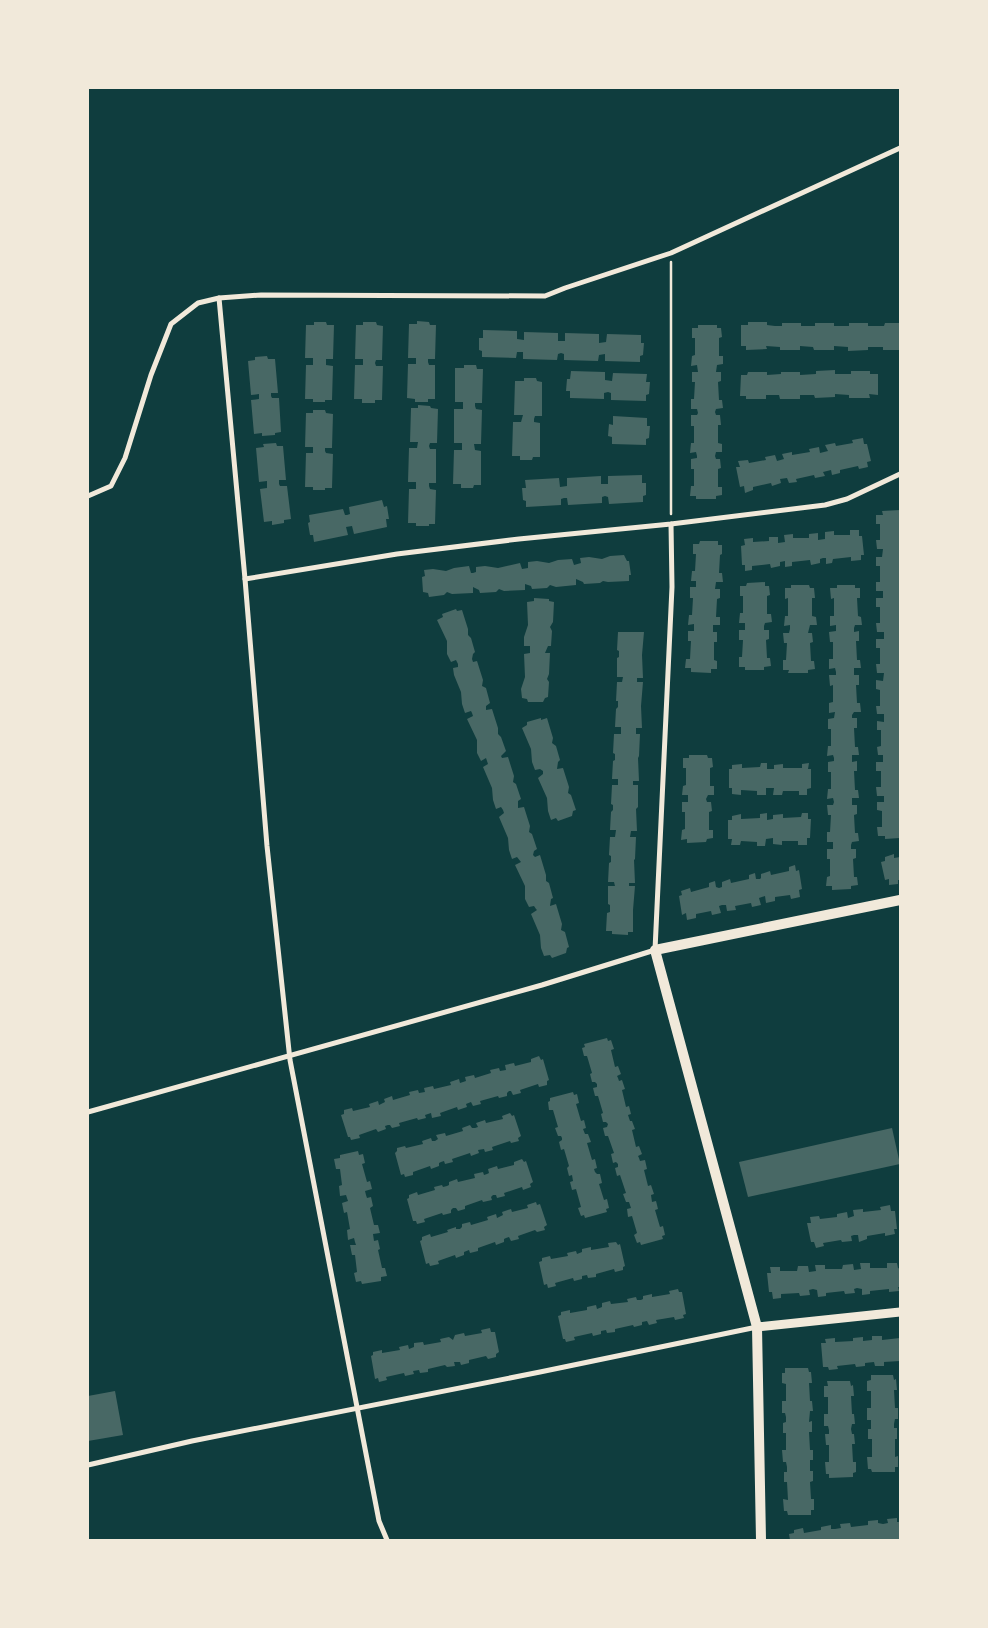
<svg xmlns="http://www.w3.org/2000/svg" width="988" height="1628" font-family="Roboto,sans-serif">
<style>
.building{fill:#486865}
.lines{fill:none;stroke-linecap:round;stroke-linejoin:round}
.path{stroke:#f1e9da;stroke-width:2.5}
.minor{stroke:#f1e9da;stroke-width:5}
.tertiary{stroke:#f1e9da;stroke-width:9}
.secondary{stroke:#f1e9da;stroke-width:10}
</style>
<rect width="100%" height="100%" fill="#0f3d3e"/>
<!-- building -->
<g class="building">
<polygon points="417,321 429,322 430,325 436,325 435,359 428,359 428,362 429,365 435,365 435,399 428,399 428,402 415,402 415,399 407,398 408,364 416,364 416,358 408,358 409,324 417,324"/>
<polygon points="314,322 326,322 327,325 334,325 333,359 326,359 326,365 333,366 332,400 325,400 325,402 313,402 313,399 305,399 306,365 313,365 313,358 305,358 306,325 314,325"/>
<polygon points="363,322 376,322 377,325 383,326 382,360 376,360 375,363 376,366 383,366 382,400 375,400 375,403 362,403 362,399 354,399 355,365 363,365 363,359 355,359 356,325 363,325"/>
<polygon points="748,322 767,322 767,325 775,326 782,326 782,323 801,323 801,326 815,326 815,323 834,323 834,326 849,326 849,323 868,323 868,326 884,326 885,323 900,323 900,350 883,350 883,347 868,347 868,350 848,351 848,347 834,346 834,350 814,350 813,347 800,346 800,350 780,350 780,347 766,346 767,349 746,350 746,346 741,346 741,325 748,325"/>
<polygon points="698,325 717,325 717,328 721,328 722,337 719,338 719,356 723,356 723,364 717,365 716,372 721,372 721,381 718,382 719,400 722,400 723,408 716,409 715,412 716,415 720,415 721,425 718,425 718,443 722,444 722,452 716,452 715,456 716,459 720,459 721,468 718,469 718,487 722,487 722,495 716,496 716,499 696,499 696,496 690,496 691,486 694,486 694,469 691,469 691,459 697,458 697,456 696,452 690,453 691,443 694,443 694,426 691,426 691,415 697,415 698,413 697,409 691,409 691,399 694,399 695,382 692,382 692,372 698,372 697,365 691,366 692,356 695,355 695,338 692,338 692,328 698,328"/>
<polygon points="483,330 517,331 517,339 524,340 524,332 558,333 558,341 565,341 565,333 599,334 599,343 606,342 607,334 641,335 641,343 644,343 643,355 640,356 640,362 605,361 605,354 599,355 598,361 564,360 564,354 561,353 558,354 557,360 523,359 523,352 517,352 516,358 482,357 482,351 479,350 479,338 483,338"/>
<polygon points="267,356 268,359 275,359 278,393 271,393 271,396 272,398 279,398 281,432 275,433 275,435 262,436 262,433 254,434 251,400 259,399 259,394 251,395 248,361 255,360 255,357"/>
<polygon points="464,365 476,365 477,369 483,369 482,403 475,403 475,406 476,409 482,410 481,444 474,444 475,450 481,451 481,485 474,485 473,488 461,488 461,484 453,484 454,450 462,450 462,443 454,443 454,409 463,409 463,402 455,402 455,368 464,368"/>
<polygon points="835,370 835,374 851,374 851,371 870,371 870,374 878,374 878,395 869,394 870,398 849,398 849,395 835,394 835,397 815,398 814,395 800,395 800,399 780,399 779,395 766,395 766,399 746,399 746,396 740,396 741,375 747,375 748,372 767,372 767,375 781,374 781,372 800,372 800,375 816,374 816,371"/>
<polygon points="571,371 605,372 605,380 612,381 613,373 647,374 646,382 650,382 649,394 646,395 646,401 611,400 611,393 608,392 604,393 604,399 570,398 570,391 566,391 567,379 570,379"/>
<polygon points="524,378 536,378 537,381 542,382 542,416 535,416 534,419 534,422 540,423 540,457 533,457 532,460 520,460 520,456 512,456 513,422 521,422 523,415 514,415 515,381 524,381"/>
<polygon points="418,405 430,406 431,408 438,409 437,443 430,443 429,446 430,449 436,449 436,483 429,483 429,486 430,489 436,490 435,524 429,524 429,526 416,526 416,523 408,523 409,489 416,489 416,482 408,482 409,448 417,448 418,442 410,442 411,408 418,408"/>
<polygon points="313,410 325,410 326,413 333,414 332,448 325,448 325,451 326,453 333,454 332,488 325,488 325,490 313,490 313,487 305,487 306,453 313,453 313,447 305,447 306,413 313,413"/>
<polygon points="613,416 647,418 647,426 650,426 649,438 646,439 646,445 612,444 612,437 608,436 609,424 613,425"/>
<polygon points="863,438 864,444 867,444 871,461 867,462 868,467 859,469 858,466 840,470 840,473 832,475 831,470 823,472 825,476 815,478 814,475 796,479 797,482 789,483 787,478 780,479 781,483 772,486 771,483 753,487 753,490 745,493 744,486 740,487 736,467 740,467 738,461 748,460 749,463 766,460 765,457 775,455 777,461 784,459 782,454 792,452 792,455 810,452 809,449 819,447 820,453 828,451 825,445 835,443 836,446 853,443 852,440"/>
<polygon points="276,443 277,446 283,446 286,480 279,480 279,484 280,486 287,486 291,519 284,520 284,523 272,525 272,521 264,522 260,489 267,488 267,481 259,482 256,448 264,447 263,444"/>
<polygon points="642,475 642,483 646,483 646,495 643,496 643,502 609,504 608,497 605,496 602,497 602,503 568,505 567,498 564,498 561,499 561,505 526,507 526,501 523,500 522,488 526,488 525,480 559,478 560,487 567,486 567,478 601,476 601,484 608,484 608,476"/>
<polygon points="382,500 384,507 387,506 389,519 386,519 387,527 354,534 352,526 346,527 348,535 314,542 313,535 310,535 308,523 310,522 309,515 343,509 345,515 347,515 350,514 349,507"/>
<polygon points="900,510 900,838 885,839 885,836 878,836 877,827 882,827 882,811 877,810 877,802 884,802 884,796 877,796 876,787 881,787 881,771 876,771 876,762 883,762 883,755 878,755 877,747 881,746 881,730 877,730 877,721 884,722 884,714 877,714 876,706 880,706 880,690 876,689 876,680 883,681 884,673 877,673 876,664 880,664 880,648 876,648 876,639 884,639 884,632 877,632 876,623 880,623 880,607 876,607 876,598 883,598 883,591 876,591 876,582 880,582 880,566 876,566 876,557 882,557 883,549 877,549 876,540 880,540 880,524 876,524 876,515 883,515 882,511"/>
<polygon points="850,530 859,530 859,536 862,536 864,555 861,555 861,560 851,561 851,557 833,559 832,563 826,564 826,558 823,558 820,559 820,563 811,565 810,560 792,562 792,566 785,567 785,561 780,562 780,566 771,568 770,564 752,566 752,570 745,571 745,565 742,565 741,546 745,545 744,539 753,538 753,542 769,541 769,537 778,537 778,543 785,542 784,535 793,534 793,538 809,538 809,534 818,533 818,540 825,539 825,532 834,531 834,535 850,535"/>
<polygon points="700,541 718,541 718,545 722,545 722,554 720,555 719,573 722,573 723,582 716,582 715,589 720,589 720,598 717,599 716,617 720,617 720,625 713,625 713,632 717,632 717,642 714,642 714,660 717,661 717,669 711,669 711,673 691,672 691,668 685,668 686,659 690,659 691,641 688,641 688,631 694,631 694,624 688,625 689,615 692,615 693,598 690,598 690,587 696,587 696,581 691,581 692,571 695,571 696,554 693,554 693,544 699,544"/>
<polygon points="624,555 627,561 629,561 631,575 629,575 629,581 608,582 603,581 600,583 584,584 583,582 576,579 576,585 556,587 550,585 547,588 532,589 531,586 525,584 525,590 504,591 499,589 496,592 480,593 479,590 473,587 473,593 452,594 447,592 444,595 429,597 428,593 423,592 422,577 425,576 424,570 433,569 446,571 454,568 469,566 471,573 473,573 476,572 476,567 485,566 498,568 520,563 522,569 528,568 528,562 537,561 549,563 558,560 572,559 574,565 581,563 580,558 589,557 602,559 610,556"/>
<polygon points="765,582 765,586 769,586 770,595 767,596 767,614 771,614 772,622 765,623 764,626 764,630 769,630 769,639 766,640 767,658 770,658 771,666 764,667 764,670 745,670 745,667 739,667 739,657 742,657 743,640 739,640 739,630 745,630 745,623 739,623 740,613 743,613 743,596 740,596 740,586 746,586 747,583"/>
<polygon points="791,585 809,585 810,588 814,588 815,598 812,598 812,616 816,617 817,625 810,625 808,633 812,633 813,642 810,643 811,661 814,661 815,669 808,670 808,673 788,673 789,670 783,670 783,660 786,660 787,643 784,643 783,633 789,633 790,629 790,625 784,626 785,616 788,616 788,598 785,599 785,588 791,588"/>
<polygon points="837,585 855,585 855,588 860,588 860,598 857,598 858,616 861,617 862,625 855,625 854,628 854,632 859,631 859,641 856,641 857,660 860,660 861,668 854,668 854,675 859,675 859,685 856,685 857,703 860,703 861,712 854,712 852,715 852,718 857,718 857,728 854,728 855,747 858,747 859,755 852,755 852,762 857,761 857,771 854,771 855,790 858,790 859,798 852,798 852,805 857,805 857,814 854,815 855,833 858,833 859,841 852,842 851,845 851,849 856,849 856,858 853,859 854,877 857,877 858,885 851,886 851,889 832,890 832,886 826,886 827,877 830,876 830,859 827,859 827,849 833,849 833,842 827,842 827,832 830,832 831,815 828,815 827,805 833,805 834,802 833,798 827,799 828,789 831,789 831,772 828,772 828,762 834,761 834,758 833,755 827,756 828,746 831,746 831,729 828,729 828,719 834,718 835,712 829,713 829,703 833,702 833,685 830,686 829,675 836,675 836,672 835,668 829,669 829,659 833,659 833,642 830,642 829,632 836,631 836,625 830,626 830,616 834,616 834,598 831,599 830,588 837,588"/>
<polygon points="534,598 549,599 549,601 554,602 553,622 550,627 552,631 551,646 548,646 545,653 550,653 549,674 547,679 549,682 548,697 545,698 543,702 528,702 527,699 522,698 521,689 525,677 524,654 530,653 530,646 524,646 524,637 528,625 527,602 534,601"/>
<polygon points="456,609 457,611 462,610 468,629 468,635 471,638 475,652 473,654 472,659 473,662 477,661 483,680 482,686 486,688 490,703 486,706 486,710 492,709 498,728 498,734 501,737 506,751 501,756 502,758 508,757 514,776 513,782 516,784 521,799 518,801 518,808 524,807 530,826 529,832 532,834 537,849 534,851 533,855 535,857 540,855 546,875 546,881 549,883 553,898 551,899 550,906 556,904 562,924 561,930 565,932 569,947 567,948 566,953 552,958 550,955 544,956 541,948 540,935 531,914 537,910 536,909 534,906 529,907 525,899 525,886 515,865 521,862 517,857 512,859 509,850 508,838 499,817 504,813 503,810 501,807 496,809 493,800 492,788 483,767 488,764 486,758 481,761 477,753 477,740 467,719 473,716 472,713 471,711 465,713 462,704 461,692 454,675 453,668 458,667 458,664 456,660 451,662 447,654 447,641 437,620 443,617 442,614"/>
<polygon points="618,632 644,632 642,655 643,678 637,678 637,682 643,682 641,706 642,728 636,728 636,734 640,734 639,756 638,758 639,781 633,781 633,785 638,785 638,807 636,809 637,831 631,831 630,837 636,837 635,859 634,860 635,883 629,883 629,886 635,886 633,910 633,932 628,932 628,935 612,934 612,931 606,931 607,913 610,912 610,905 608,904 608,886 615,886 614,882 608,882 609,863 611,862 611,856 609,855 610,837 615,837 616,830 610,830 611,812 613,810 613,805 611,804 612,785 618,785 618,779 612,779 613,761 615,760 615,754 613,753 614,734 621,734 621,727 615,727 616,709 618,707 618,701 616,701 617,682 622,682 623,677 617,677 617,658 619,657 619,651 617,650"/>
<polygon points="541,718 541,720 547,718 553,738 552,743 556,746 560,760 558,762 557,769 563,768 569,787 568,793 571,795 576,810 573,811 572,816 558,821 556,818 551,820 548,811 547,798 538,778 543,774 543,771 540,769 535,770 532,762 531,749 522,728 527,725 527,722"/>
<polygon points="689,755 707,755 708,758 712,758 713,767 710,768 710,786 714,786 714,795 708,795 706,799 707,802 711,802 712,811 709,812 709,830 713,830 713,838 707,839 706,842 687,843 687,839 681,840 682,830 685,829 685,812 682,812 682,802 688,802 688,795 682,795 683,786 686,785 686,768 683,768 683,758 689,758"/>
<polygon points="761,763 767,763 767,769 774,769 774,765 783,764 783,768 802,768 802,764 809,763 808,769 811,769 811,788 807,789 807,795 799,795 799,791 783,791 782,795 773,795 774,788 766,788 766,795 757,795 757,791 741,790 741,795 732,794 732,788 729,788 729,769 732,769 732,765 742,764 742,768 760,767"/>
<polygon points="767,813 767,820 773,819 773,815 783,814 783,818 801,817 802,813 808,813 808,819 811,819 810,838 807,838 807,845 798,845 798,841 782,841 782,845 773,844 773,838 766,839 765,846 757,846 757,842 741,841 740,845 731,845 732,839 728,839 728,820 732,820 732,816 741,814 741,819 760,818 760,814"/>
<polygon points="894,854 894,858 900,857 900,880 898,880 898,884 889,885 889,879 885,880 881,862 885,861 885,857"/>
<polygon points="795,865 796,871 799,870 802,889 799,890 800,897 791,899 790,895 775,897 775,901 766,903 765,896 759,898 761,905 752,907 751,903 735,906 736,910 727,911 726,905 722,905 719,906 721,913 712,915 711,911 696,914 696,918 687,920 686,913 682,915 679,896 682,895 681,891 690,888 691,892 709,887 709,883 715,881 716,887 719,888 722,887 722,882 730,879 731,883 749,879 749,875 755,873 756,879 760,879 761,878 761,874 770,871 771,875 789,871 789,867"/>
<polygon points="607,1038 608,1041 611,1040 614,1049 611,1050 615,1067 618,1066 621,1074 617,1076 618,1078 619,1081 622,1080 625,1089 622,1090 626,1107 629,1106 631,1114 628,1115 630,1121 632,1121 635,1129 632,1130 636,1147 639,1146 642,1154 638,1156 639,1158 640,1161 645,1160 647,1169 644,1170 648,1186 651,1185 654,1194 651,1195 652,1202 656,1201 658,1209 655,1210 660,1227 663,1226 665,1235 662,1236 663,1239 641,1245 640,1242 637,1243 634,1235 637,1233 632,1216 628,1217 627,1209 631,1208 629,1202 626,1202 623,1194 626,1193 620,1175 617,1176 615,1168 618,1167 618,1164 616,1162 613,1163 611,1154 614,1153 608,1136 605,1136 603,1128 607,1127 608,1124 606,1122 603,1122 601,1114 603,1113 598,1096 595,1096 593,1088 597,1087 597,1084 595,1082 592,1082 590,1074 592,1073 587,1056 584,1056 582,1048 585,1047 584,1044"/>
<polygon points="539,1056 541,1060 543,1059 549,1080 547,1081 547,1085 539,1087 538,1084 520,1090 521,1093 513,1095 511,1091 509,1091 507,1093 507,1096 499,1098 498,1096 480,1101 481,1104 473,1106 471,1102 466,1104 467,1107 458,1110 457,1107 440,1113 441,1116 432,1118 431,1113 425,1115 426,1118 418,1120 417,1118 399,1123 400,1126 392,1128 390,1125 388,1125 385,1126 386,1129 378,1132 376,1129 359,1135 360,1138 351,1140 350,1137 348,1137 341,1115 344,1114 344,1110 352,1108 353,1111 370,1107 369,1104 378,1101 379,1105 385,1102 384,1099 392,1096 393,1100 410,1095 409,1092 418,1090 419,1093 425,1092 424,1088 433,1086 434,1089 451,1085 450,1082 459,1079 460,1083 466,1081 465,1077 474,1075 475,1078 491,1073 490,1070 499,1068 500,1071 506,1070 505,1065 514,1063 515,1066 531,1062 531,1059"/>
<polygon points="573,1092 574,1095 577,1094 579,1103 576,1104 581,1121 584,1120 586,1128 583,1129 585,1134 588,1134 591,1142 587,1143 592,1160 595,1159 597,1168 594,1169 595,1172 597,1174 600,1174 602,1183 599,1184 604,1200 607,1199 609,1208 606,1209 607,1212 585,1218 584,1215 581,1216 578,1208 581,1207 576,1189 572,1190 570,1182 573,1181 572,1175 569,1176 567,1168 569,1166 564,1149 561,1150 559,1142 562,1140 562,1138 561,1136 558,1136 555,1128 558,1127 553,1110 549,1110 548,1102 550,1101 550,1098"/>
<polygon points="510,1113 512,1116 514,1115 521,1136 518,1138 519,1141 511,1143 510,1141 492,1147 493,1150 485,1152 484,1149 478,1150 479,1153 471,1156 470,1153 452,1159 453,1162 445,1164 444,1161 441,1162 439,1163 439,1166 431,1169 430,1166 413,1172 413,1175 405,1177 404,1174 401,1175 395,1153 397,1151 397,1148 405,1146 406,1148 423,1144 422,1141 431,1138 432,1141 435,1141 438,1139 436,1135 445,1133 446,1136 463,1131 462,1128 470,1125 472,1128 475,1128 478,1127 476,1123 485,1120 486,1123 503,1119 502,1116"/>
<polygon points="892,1128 900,1164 748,1197 739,1162"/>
<polygon points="358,1151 359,1155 363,1154 365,1163 362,1164 367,1182 370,1181 372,1189 365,1191 366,1195 367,1198 371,1197 373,1206 370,1208 374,1225 378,1225 380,1233 373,1234 374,1241 378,1240 380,1249 378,1250 382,1268 385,1268 387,1276 381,1277 381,1281 362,1284 361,1281 356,1282 354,1273 357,1272 355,1255 352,1255 350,1245 356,1245 355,1242 354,1238 348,1240 347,1230 350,1229 347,1212 344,1213 342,1203 348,1201 346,1195 340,1196 339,1186 342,1185 340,1169 336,1169 334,1159 340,1158 340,1155"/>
<polygon points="522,1159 524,1162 526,1161 533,1182 530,1184 531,1187 523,1190 522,1187 504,1193 505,1196 497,1198 496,1195 493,1195 491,1197 492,1200 483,1202 482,1200 465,1206 465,1209 458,1211 456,1208 453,1208 451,1210 451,1213 443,1215 442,1213 424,1219 425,1222 417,1224 416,1221 413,1221 407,1199 409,1198 409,1195 417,1192 418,1195 435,1190 434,1187 442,1185 443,1187 447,1186 449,1185 449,1182 457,1179 458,1182 475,1178 474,1174 483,1172 484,1175 487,1174 489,1173 488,1169 497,1166 498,1169 514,1165 514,1162"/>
<polygon points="536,1202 537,1205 540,1204 547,1225 544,1227 545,1230 537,1232 535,1230 518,1236 519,1239 511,1241 509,1237 506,1238 504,1239 504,1242 496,1245 495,1242 478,1248 478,1251 470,1253 469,1250 464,1252 464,1255 456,1258 455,1255 438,1261 439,1264 430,1266 429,1263 426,1264 420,1241 422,1240 422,1237 430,1234 431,1237 448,1232 447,1230 456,1227 456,1229 460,1229 462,1227 462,1224 470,1222 471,1225 488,1220 487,1217 496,1214 497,1218 503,1215 502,1212 511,1209 512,1212 528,1208 527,1205"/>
<polygon points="890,1205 891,1211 895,1211 897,1229 894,1229 895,1234 885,1236 885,1233 867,1236 867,1239 859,1242 858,1235 854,1235 851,1236 852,1241 842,1242 841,1240 823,1243 824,1246 816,1248 814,1242 811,1242 807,1223 811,1223 810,1217 819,1216 820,1219 837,1217 837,1214 847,1212 848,1218 854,1216 853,1210 863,1209 863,1212 881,1210 880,1207"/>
<polygon points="616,1242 618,1245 620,1244 625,1266 623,1267 623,1270 615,1272 614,1269 596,1274 596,1277 588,1278 587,1275 582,1276 582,1279 574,1281 573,1278 555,1283 556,1286 548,1288 547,1284 544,1285 539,1262 542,1261 542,1258 550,1256 551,1259 568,1256 567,1253 576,1251 577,1254 582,1252 582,1249 591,1247 591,1250 609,1247 608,1243"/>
<polygon points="860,1263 870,1263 870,1268 887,1268 887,1263 897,1263 898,1268 900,1269 900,1287 898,1287 899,1291 889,1292 889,1289 870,1291 870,1294 862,1295 862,1289 857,1288 854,1289 855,1293 845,1294 844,1291 826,1293 826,1296 818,1297 817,1290 813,1289 809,1290 810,1295 800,1296 799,1293 781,1294 781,1298 773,1299 772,1292 769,1292 767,1273 771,1273 770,1267 780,1267 780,1271 797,1271 798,1266 808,1266 809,1272 816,1271 815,1265 825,1265 825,1269 842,1269 843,1265 853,1264 854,1270 861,1269"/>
<polygon points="678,1289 679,1292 682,1292 686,1314 683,1315 684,1318 675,1320 674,1317 656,1320 657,1323 649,1325 647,1321 642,1322 642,1325 634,1327 633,1325 615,1329 615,1332 607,1333 606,1330 601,1331 601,1334 593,1336 592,1333 574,1337 575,1340 566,1342 565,1339 563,1339 558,1316 561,1315 561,1312 570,1310 570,1313 587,1310 587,1307 596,1305 597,1309 602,1307 602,1303 610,1301 611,1304 628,1302 627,1299 636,1297 637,1300 641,1300 643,1299 643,1296 652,1294 652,1297 670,1294 669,1291"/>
<polygon points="490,1328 491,1332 495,1332 499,1352 496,1354 496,1357 488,1359 486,1356 469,1360 469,1363 461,1365 460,1362 454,1362 455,1366 447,1367 445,1365 428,1369 428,1372 420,1373 419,1370 413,1371 414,1374 405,1376 404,1373 386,1377 387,1380 379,1382 378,1378 375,1379 371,1356 373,1355 373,1352 382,1350 382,1353 400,1350 399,1347 408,1345 409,1349 414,1347 414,1343 423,1342 424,1345 441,1342 440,1339 449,1337 453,1340 455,1335 464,1333 465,1336 482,1333 481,1330"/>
<polygon points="872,1336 882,1336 882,1340 900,1338 900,1361 884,1362 884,1366 875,1366 874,1362 865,1363 865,1366 856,1367 855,1364 837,1366 838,1369 829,1370 828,1367 823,1367 821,1343 826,1343 825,1339 835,1338 835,1342 853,1341 853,1338 863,1337 863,1341 872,1340"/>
<polygon points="785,1368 808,1368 809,1372 811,1372 812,1383 809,1383 810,1401 812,1401 813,1411 810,1411 809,1422 812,1421 812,1432 809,1432 810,1450 813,1450 813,1460 810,1460 810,1471 813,1471 813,1481 810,1482 811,1499 814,1499 814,1510 811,1510 811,1515 788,1515 787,1511 784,1511 783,1499 788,1500 787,1482 784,1482 784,1472 787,1472 787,1467 786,1462 783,1462 782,1450 786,1450 786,1433 783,1433 783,1423 786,1422 786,1417 785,1413 782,1413 782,1401 786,1401 786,1384 782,1383 782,1373 785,1373"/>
<polygon points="871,1375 893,1375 894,1380 896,1379 897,1390 894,1390 895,1408 898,1408 898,1419 895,1419 894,1424 894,1428 897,1428 897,1439 895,1439 895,1457 898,1456 898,1467 895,1467 895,1472 872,1472 871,1469 868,1469 867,1457 872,1457 872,1439 868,1439 868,1429 871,1429 871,1420 867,1420 867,1408 871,1408 871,1391 867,1391 867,1381 871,1380"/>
<polygon points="827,1381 850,1381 851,1386 853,1385 854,1396 851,1396 852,1414 854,1414 855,1424 852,1424 851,1429 852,1434 854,1434 855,1444 852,1444 853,1462 856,1462 856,1472 853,1473 853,1477 829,1478 829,1474 826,1474 825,1462 829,1462 829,1445 826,1445 825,1434 829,1434 829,1430 828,1426 824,1426 824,1414 828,1414 828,1397 824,1397 824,1386 828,1386"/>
<polygon points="115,1391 123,1435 88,1441 88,1396"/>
<polygon points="897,1518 897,1522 900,1522 900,1540 790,1540 789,1534 794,1533 794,1530 803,1528 804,1533 821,1530 821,1527 831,1525 831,1529 835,1529 841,1528 840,1524 850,1523 851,1527 868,1525 868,1521 878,1520 878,1523 883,1524 888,1523 887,1519"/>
</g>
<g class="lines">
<!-- path -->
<polyline class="path" points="671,262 671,514"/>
<!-- minor -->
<g class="minor">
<polyline points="219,298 245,579 267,846 290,1060 379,1521 387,1540"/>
<polyline points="88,496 111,486 125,458 151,375 171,324 198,303 219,298 261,295 545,296 565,288 671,253 900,148"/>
<polyline points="245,579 397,554 519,539 671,524 825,505 847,499 900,474"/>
<polyline points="88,1112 542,985 655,950 672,587 671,524"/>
<polyline points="88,1465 192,1441 540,1372 757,1327"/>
</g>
<!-- tertiary -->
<polyline class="tertiary" points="757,1327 900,1312"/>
<!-- secondary -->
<polyline class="secondary" points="761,1540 757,1327 655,950 900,900"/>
</g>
<!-- border -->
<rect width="988" height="1628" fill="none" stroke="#f1e9da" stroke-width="178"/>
</svg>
